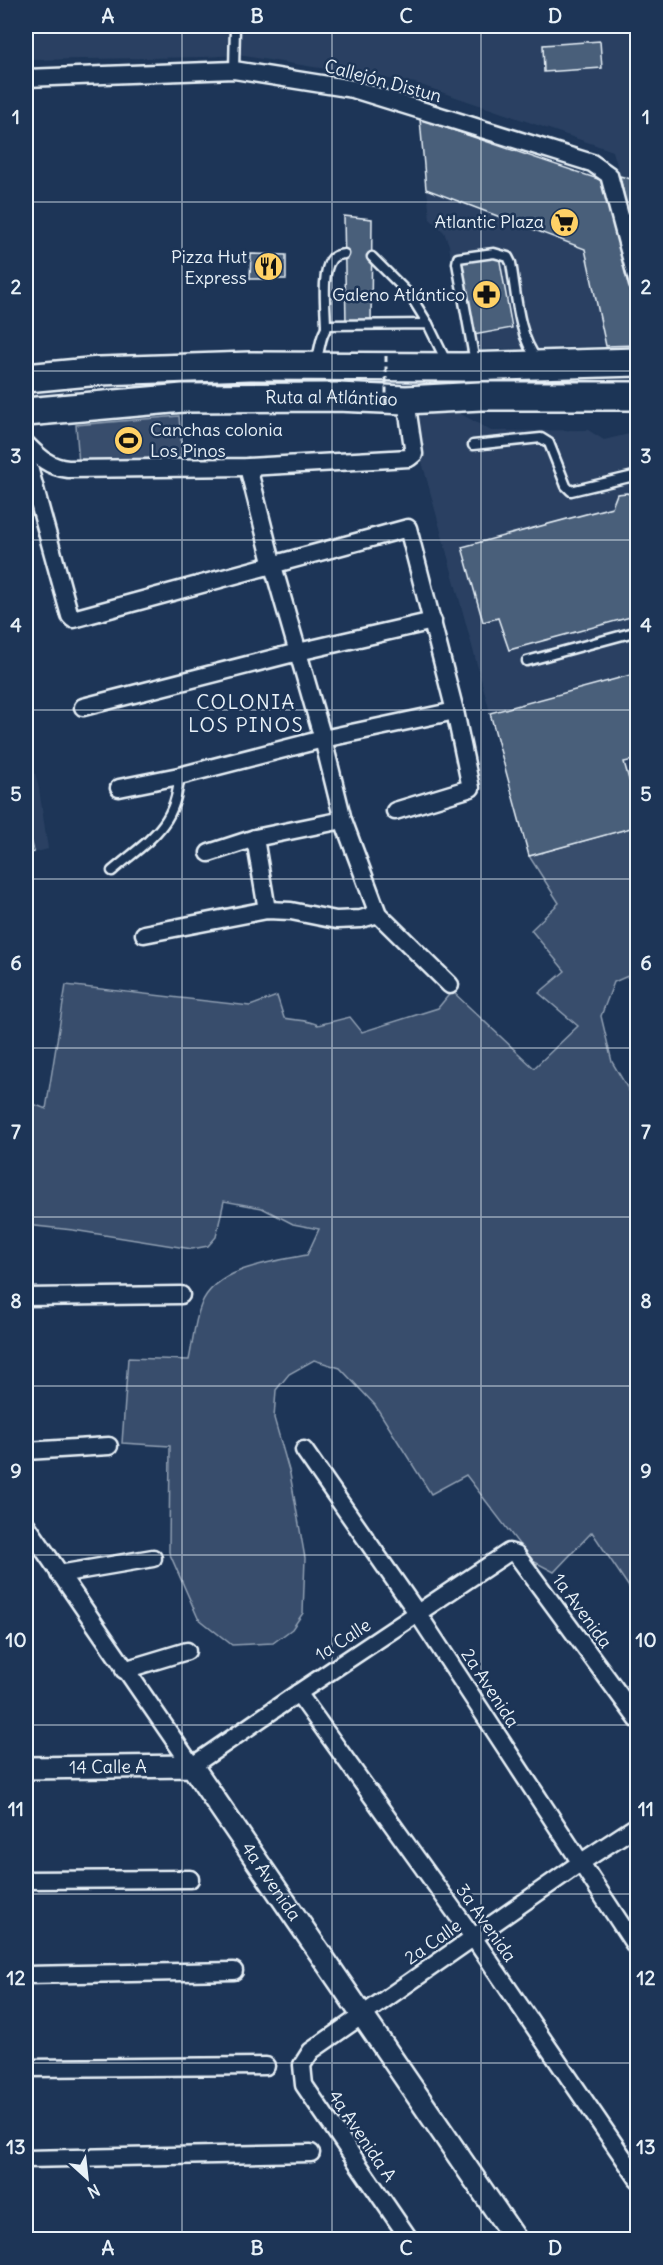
<svg xmlns="http://www.w3.org/2000/svg" width="663" height="2265" font-family="Delius,sans-serif">
<style>
.built{fill:#2a4162}
.green{fill:#374d6c;stroke:#909fb2;stroke-width:1.5}
.building{fill:#495e7a;stroke:#e8f1f8;stroke-width:1.5}
.lines{fill:none;stroke-linecap:round;stroke-linejoin:round}
.service-casing{stroke:#e8f1f8;stroke-width:13}
.minor-casing{stroke:#e8f1f8;stroke-width:21}
.tertiary-casing{stroke:#e8f1f8;stroke-width:26}
.trunk-casing{stroke:#e8f1f8;stroke-width:32}
.service{stroke:#1d3557;stroke-width:8}
.minor{stroke:#1d3557;stroke-width:16}
.tertiary{stroke:#1d3557;stroke-width:21}
.trunk{stroke:#1d3557;stroke-width:27}
.path-bridge{stroke:#e8f1f8;stroke-width:3;stroke-dasharray:6 4.5;stroke-linecap:butt}
.grid{fill:none;stroke:#e8f1f8;stroke-width:1.5;stroke-opacity:0.55}
.labels{text-anchor:middle;stroke-width:5;stroke-linejoin:round;paint-order:stroke}
.street-label{font-size:18px;fill:#e8f1f8;stroke:#1d3557}
.poi-label{font-size:18px;fill:#e8f1f8;stroke:#1d3557;text-anchor:end}
.neighbourhood-label{font-size:20px;letter-spacing:1.5px;fill:#e8f1f8;stroke:#1d3557}
.neatline{fill:none;stroke:#e8f1f8;stroke-width:2}
.grid-label{font-size:20px;text-anchor:middle;font-weight:bold;fill:#e8f1f8}
</style>
<rect width="100%" height="100%" fill="#1d3557"/>
<filter id="ink" filterUnits="userSpaceOnUse"><feTurbulence type="fractalNoise" baseFrequency=".0167" numOctaves="2"/><feDisplacementMap in="SourceGraphic" scale="12" xChannelSelector="R" yChannelSelector="G"/><feConvolveMatrix kernelMatrix="1 2 1 2 8 2 1 2 1" color-interpolation-filters="sRGB"/></filter>
<g filter="url(#ink)">
<!-- built -->
<g class="built">
<polygon points="26,26 637,26 637,181 620,176 613,151 415,83 238,55 204,57 26,60"/>
<polygon points="420,119 607,182 637,345 464,350 449,245 444,232 430,219"/>
<polygon points="408,410 454,410 491,431 588,430 604,440 637,432 637,826 529,856"/>
<polygon points="26,735 39,789 48,849 26,855"/>
</g>
<!-- green -->
<g class="green">
<polygon points="179,416 182,455 79,464 76,425"/>
<path d="M637,826V972L614,982L601,1016L612,1062L637,1104V1599L592,1532L554,1572L531,1560L466,1475L431,1494L375,1405L340,1368L314,1360L289,1374L276,1390L274,1418L290,1474L305,1558L303,1613L292,1629L273,1643L232,1645L198,1618L169,1552L170,1446L122,1443L128,1358L189,1360C193,1342 194,1322 201,1305C215,1268 273,1261 307,1255L319,1229L293,1224L262,1208L224,1201L216,1237L208,1246L192,1249L73,1230L26,1225V1101L46,1109L66,985L250,1006L277,996L284,1018C296,1021 307,1019 318,1025L350,1017L362,1032L438,1008L452,991L534,1068L578,1026L539,993L565,971L531,930L559,903L529,856Z"/>
</g>
<!-- building -->
<g class="building">
<polygon points="600,41 602,68 544,72 543,45"/>
<polygon points="420,119 607,182 638,328 638,345 606,346 585,249 426,189"/>
<polygon points="620,176 638,181 638,265"/>
<polygon points="344,216 372,219 371,324 346,323"/>
<polygon points="251,254 286,255 286,279 250,279"/>
<polygon points="499,256 512,328 474,335 460,263"/>
<polygon points="627,493 633,496 638,502 638,615 509,650 498,618 483,622 462,547 612,507 617,494"/>
<polygon points="638,673 638,759 624,762 638,811 638,826 529,856 490,713"/>
<polygon points="26,820 34,852 26,855"/>
</g>
<g class="lines">
<defs>
<g id="service">
<polyline points="234,70 235,26"/>
<polyline points="372,257 410,295 428,324"/>
<path d="M326,327C326,310 321,273 331,260C334,255 339,255 344,254"/>
<path d="M470,362L474,357L457,263L458,258L494,253L508,257L511,263C516,291 518,338 538,360"/>
<path d="M315,363C321,351 319,335 329,325L428,324L446,361"/>
<polyline points="473,445 541,438 549,443 566,486 571,491 638,475"/>
<polyline points="527,661 638,631"/>
<path d="M112,871C147,841 177,826 179,776"/>
</g>
<g id="minor">
<polyline points="26,78 234,70 353,89 592,163 609,175 638,284"/>
<path d="M26,444C39,457 49,467 68,469L248,467L409,458L414,454L406,400"/>
<polyline points="26,456 70,616 73,619 408,528 455,711 471,788 395,811"/>
<polyline points="248,467 273,566 323,739 343,820 378,914 450,985"/>
<polyline points="83,707 298,652 433,621"/>
<polyline points="119,788 179,776 323,739 455,711"/>
<polyline points="255,838 267,910"/>
<polyline points="209,853 255,838 343,820"/>
<polyline points="144,934 267,910 291,911 336,920 361,919 378,914"/>
<polyline points="26,1297 181,1295"/>
<polyline points="304,1450 418,1614 638,1950"/>
<polyline points="26,1451 109,1446"/>
<polyline points="26,1524 192,1766 298,1693 509,1552 516,1554 638,1720"/>
<polyline points="59,1574 153,1558"/>
<polyline points="124,1670 187,1651"/>
<polyline points="298,1693 473,1937 638,2179"/>
<polyline points="26,1880 190,1879"/>
<polyline points="26,1975 234,1971"/>
<polyline points="26,2068 266,2066"/>
<polyline points="26,2159 311,2153"/>
<polyline points="410,2240 304,2085 302,2065 311,2051 580,1863 638,1825"/>
</g>
<g id="tertiary">
<path id="s1" d="M26,1768L192,1766L516,2240"/>
</g>
<g id="trunk">
<polyline points="26,378 100,371 250,366 463,367 638,362"/>
<path id="s2" d="M26,412L183,398L337,397L406,400L481,396H638"/>
</g>
</defs>
<!-- service casing -->
<use href="#service" class="service-casing"/>
<!-- minor casing -->
<use href="#minor" class="minor-casing"/>
<!-- tertiary casing -->
<use href="#tertiary" class="tertiary-casing"/>
<!-- trunk casing -->
<use href="#trunk" class="trunk-casing"/>
<!-- service -->
<use href="#service" class="service"/>
<!-- minor -->
<use href="#minor" class="minor"/>
<!-- tertiary -->
<use href="#tertiary" class="tertiary"/>
<!-- trunk -->
<use href="#trunk" class="trunk"/>
<!-- path-bridge -->
<polyline class="path-bridge" points="386,356 386,408"/>
</g>
</g>
<!-- grid -->
<path class="grid" d="M182,26V2240M332,26V2240M481,26V2240M26,202H638M26,371H638M26,540H638M26,710H638M26,879H638M26,1048H638M26,1217H638M26,1386H638M26,1555H638M26,1725H638M26,1894H638M26,2063H638"/>
<!-- icons -->
<defs>
<symbol id="supermarket-disc" viewBox="-11 -11 22 22"><circle r="9.5" fill="#ffd166" stroke="#1d3557"/><path d="M-6-5.5h2.5l.6 2H6L4.5 2H-2.5L-4.4-4H-6ZM-1.5 3.2a1.3 1.3 0 1 0 .1 0ZM3 3.2a1.3 1.3 0 1 0 .1 0Z" fill="#111"/></symbol>
<symbol id="restaurant-disc" viewBox="-11 -11 22 22"><circle r="9.5" fill="#ffd166" stroke="#1d3557"/><path d="M-5-6h1v4h1v-4h1v4h1v-4h1v5L-1.5 .5V6h-2V.5L-5-1ZM5-6V6H3V1.5H1.5Q1.5-4 5-6Z" fill="#111"/></symbol>
<symbol id="pharmacy-disc" viewBox="-11 -11 22 22"><circle r="9.5" fill="#ffd166" stroke="#1d3557"/><path d="M-2-6h4v4h4v4h-4v4h-4v-4h-4v-4h4Z" fill="#111"/></symbol>
<symbol id="stadium-disc" viewBox="-11 -11 22 22"><circle r="9.5" fill="#ffd166" stroke="#1d3557"/><path d="M0-5a6.5 5 0 1 0 0 10a6.5 5 0 1 0 0-10ZM-3.5-1.8h7v3.6h-7Z" fill="#111"/></symbol>
</defs>
<g fill-rule="evenodd">
<use href="#supermarket-disc" x="548" y="206" width="33" height="33"/>
<use href="#restaurant-disc" x="252" y="250" width="33" height="33"/>
<use href="#pharmacy-disc" x="470" y="278" width="33" height="33"/>
<use href="#stadium-disc" x="112" y="424" width="33" height="33"/>
</g>
<g class="labels">
<!-- street labels -->
<g class="street-label">
<text transform="translate(383 81) rotate(15)" y="6">Callejón Distun</text>
<text dy="6" stroke="none"><textPath href="#s2" startOffset="306">Ruta al Atlántico</textPath></text>
<text transform="translate(582 1611) rotate(54)" y="6">1a Avenida</text>
<text transform="translate(343 1640) rotate(-33)" y="6">1a Calle</text>
<text transform="translate(490 1688) rotate(57)" y="6">2a Avenida</text>
<text dy="6" stroke="none"><textPath href="#s1" startOffset="82">14 Calle A</textPath></text>
<text dy="6" stroke="none"><textPath href="#s1" startOffset="306">4a Avenida</textPath></text>
<text transform="translate(486 1923) rotate(55)" y="6">3a Avenida</text>
<text transform="translate(433 1942) rotate(-35)" y="6">2a Calle</text>
<text transform="translate(362 2136) rotate(56)" y="6">4a Avenida A</text>
</g>
<!-- poi labels -->
<g class="poi-label">
<text x="544" y="228">Atlantic Plaza</text>
<text x="247" y="263">Pizza Hut<tspan x="247" dy="21">Express</tspan></text>
<text x="465" y="301">Galeno Atlántico</text>
<text x="150" y="436" text-anchor="start">Canchas colonia<tspan x="150" dy="21">Los Pinos</tspan></text>
</g>
<!-- neighbourhood labels -->
<g class="neighbourhood-label">
<text x="246" y="709">COLONIA<tspan x="246" dy="23">LOS PINOS</tspan></text>
</g>
</g>
<!-- margin -->
<rect width="663" height="2265" fill="none" stroke="#1d3557" stroke-width="66"/>
<!-- north arrow -->
<g transform="translate(87 2178) rotate(153)" stroke="#1d3557" stroke-width="4.5" paint-order="stroke">
<path d="M0-4.5L10 22L0 15L-10 22Z" fill="#e8f1f8"/>
<text y="-9" font-size="16" font-weight="bold" text-anchor="middle" fill="#e8f1f8">N</text>
</g>
<rect x="33" y="33" width="597" height="2199" class="neatline"/>
<g class="grid-label">
<text x="108" y="23">A</text>
<text x="257" y="23">B</text>
<text x="406" y="23">C</text>
<text x="555" y="23">D</text>
<text x="16" y="124">1</text>
<text x="646" y="124">1</text>
<text x="16" y="294">2</text>
<text x="646" y="294">2</text>
<text x="16" y="463">3</text>
<text x="646" y="463">3</text>
<text x="16" y="632">4</text>
<text x="646" y="632">4</text>
<text x="16" y="801">5</text>
<text x="646" y="801">5</text>
<text x="16" y="970">6</text>
<text x="646" y="970">6</text>
<text x="16" y="1139">7</text>
<text x="646" y="1139">7</text>
<text x="16" y="1308">8</text>
<text x="646" y="1308">8</text>
<text x="16" y="1478">9</text>
<text x="646" y="1478">9</text>
<text x="16" y="1647">10</text>
<text x="646" y="1647">10</text>
<text x="16" y="1816">11</text>
<text x="646" y="1816">11</text>
<text x="16" y="1985">12</text>
<text x="646" y="1985">12</text>
<text x="16" y="2154">13</text>
<text x="646" y="2154">13</text>
<text x="108" y="2255">A</text>
<text x="257" y="2255">B</text>
<text x="406" y="2255">C</text>
<text x="555" y="2255">D</text>
</g>
</svg>
